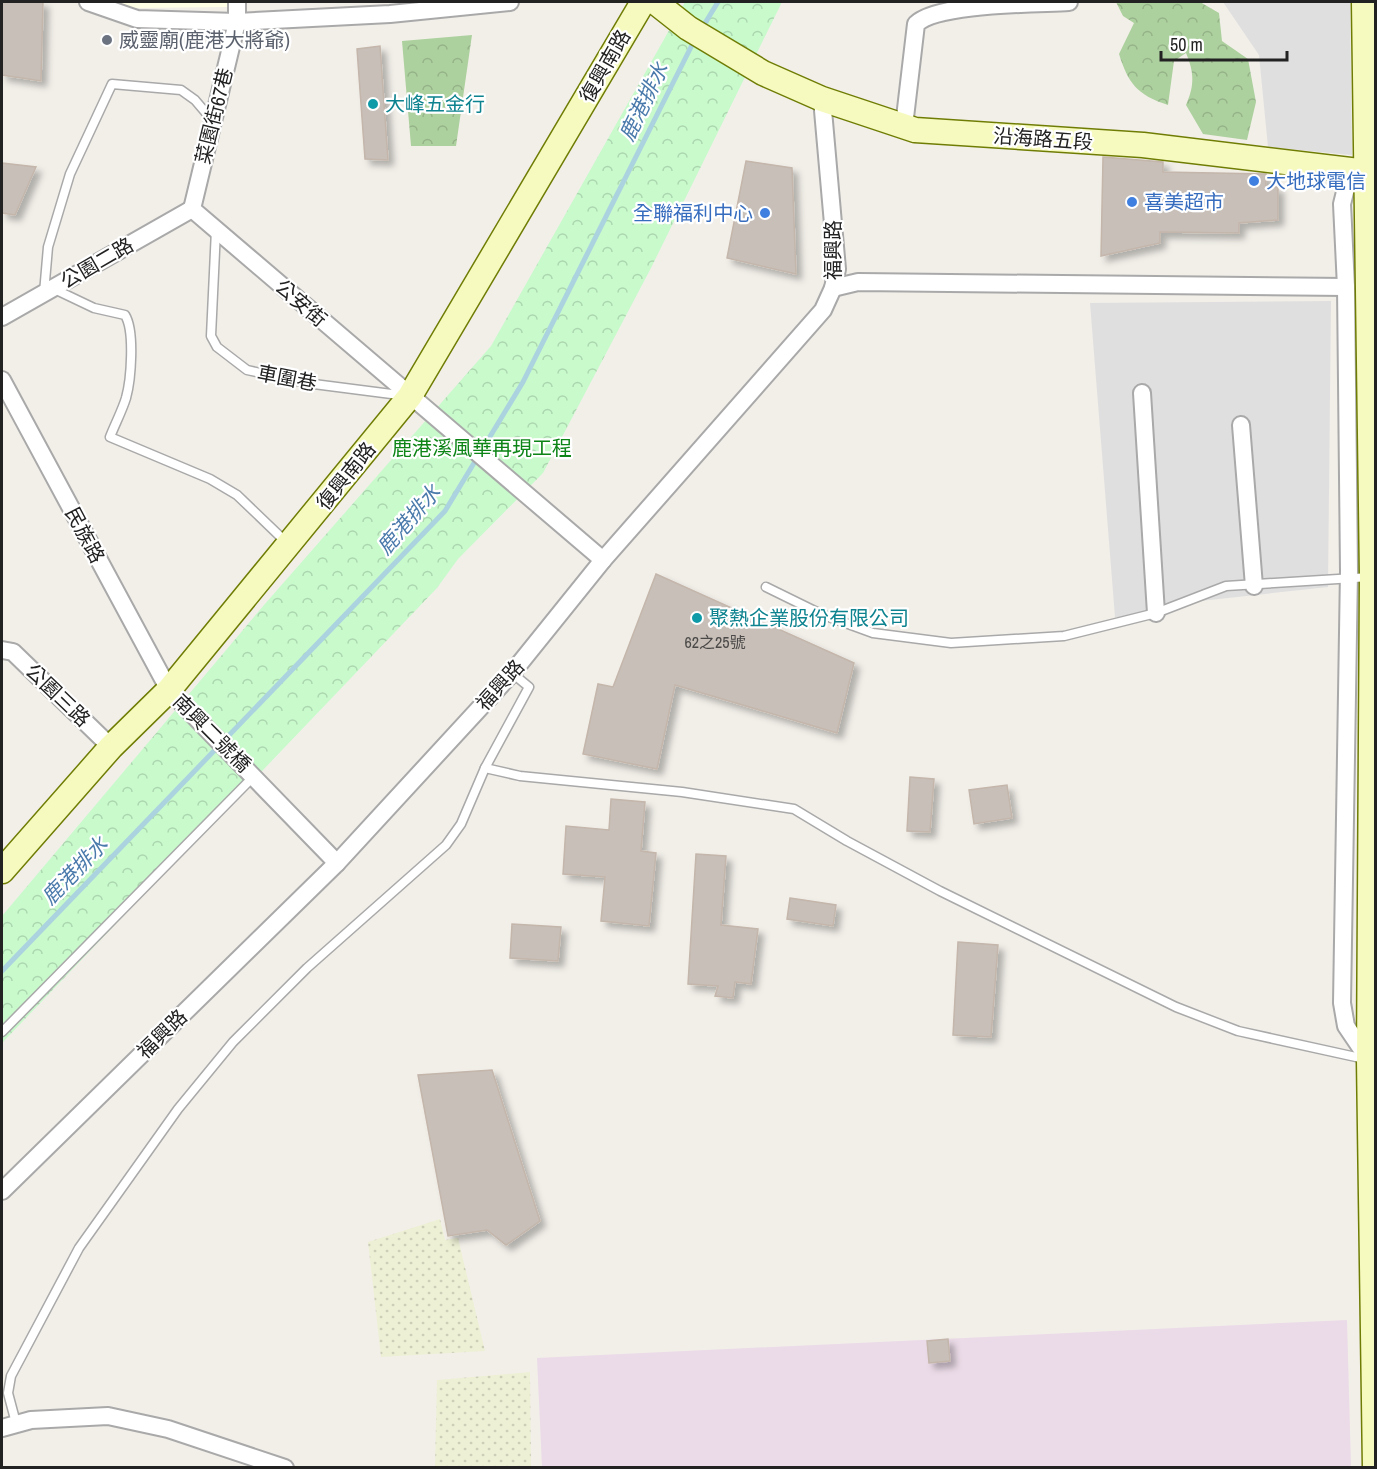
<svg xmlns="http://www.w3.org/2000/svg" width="1377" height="1469" font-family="'Archivo Narrow','Noto Sans TC',sans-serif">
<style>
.residential{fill:#e0dfdf}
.industrial{fill:#ebdbe8}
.education{fill:#ffffe5}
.farmland{fill:url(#farmland-dots)}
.forest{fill:url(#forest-crowns)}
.park{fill:url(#park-crowns)}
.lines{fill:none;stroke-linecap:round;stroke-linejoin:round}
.stream{stroke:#aad3df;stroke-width:5}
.building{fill:#c7bfb8;stroke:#c4b6ab;stroke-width:1.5;filter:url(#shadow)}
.lane-casing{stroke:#a9a9a9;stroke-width:11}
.street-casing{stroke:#a9a9a9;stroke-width:20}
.secondary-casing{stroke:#707d05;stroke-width:27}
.lane{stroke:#fff;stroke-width:8}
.street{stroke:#fff;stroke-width:16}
.secondary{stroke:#f7fabf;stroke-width:24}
.worship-dot{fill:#6b7280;stroke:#fff;stroke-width:2}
.culture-dot{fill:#0f9aa8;stroke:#fff;stroke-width:2}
.shop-dot{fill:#3f7fe0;stroke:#fff;stroke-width:2}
.labels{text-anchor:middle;stroke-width:4.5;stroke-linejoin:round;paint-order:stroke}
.number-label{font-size:16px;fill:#4b4948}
.worship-label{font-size:20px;fill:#5b616d;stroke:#fff;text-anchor:start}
.street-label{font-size:20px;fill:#222;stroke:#fff}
.culture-label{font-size:20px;fill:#0d838f;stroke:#fff;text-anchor:start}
.shop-label{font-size:20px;fill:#366cbe;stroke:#fff;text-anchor:start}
.park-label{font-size:20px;fill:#0c8416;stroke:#fff}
.water-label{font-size:21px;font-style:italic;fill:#4a7aab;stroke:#fff}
</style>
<defs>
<pattern id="farmland-dots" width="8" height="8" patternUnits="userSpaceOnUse" patternTransform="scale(1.5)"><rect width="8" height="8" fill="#eef0d5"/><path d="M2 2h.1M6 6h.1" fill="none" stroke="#ccceb7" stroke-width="1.8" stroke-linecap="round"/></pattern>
<pattern id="forest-crowns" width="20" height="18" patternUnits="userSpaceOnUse" patternTransform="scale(1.5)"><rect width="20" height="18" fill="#add19e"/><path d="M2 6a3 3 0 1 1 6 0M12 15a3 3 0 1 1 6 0" fill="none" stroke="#95b388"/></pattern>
<pattern id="park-crowns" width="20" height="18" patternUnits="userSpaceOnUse" patternTransform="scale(1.5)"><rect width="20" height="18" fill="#c8facc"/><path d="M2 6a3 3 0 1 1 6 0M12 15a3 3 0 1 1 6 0" fill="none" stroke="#acd6af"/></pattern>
<filter id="shadow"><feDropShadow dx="5.5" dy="5.5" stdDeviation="3" flood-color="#0004"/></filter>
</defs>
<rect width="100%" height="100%" fill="#f2efe9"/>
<!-- residential -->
<g class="residential">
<polygon points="1223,2 1350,2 1352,155 1268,147 1259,55"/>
<polygon points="1331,301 1328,587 1200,601 1160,617 1115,617 1090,303"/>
</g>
<!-- industrial -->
<polygon class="industrial" points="1347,1320 1351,1467 542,1467 537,1358"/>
<!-- education -->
<polygon class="education" points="117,2 229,2 229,7 132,8"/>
<!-- farmland -->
<g class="farmland">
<polygon points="440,1219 445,1240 458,1238 485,1351 381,1357 368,1242"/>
<polygon points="530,1372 531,1467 435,1467 437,1380"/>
</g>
<!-- forest -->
<g class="forest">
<path d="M1116,2H1200L1219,13L1222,41L1248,59L1256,102L1247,140L1203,134L1186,105C1195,85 1194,72 1186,53L1174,61L1168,105C1137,95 1128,83 1119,54L1134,23L1123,16Z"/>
<polygon points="472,35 456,146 411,146 402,41"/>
</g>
<!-- park -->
<polygon class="park" points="685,2 782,2 651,268 543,473 458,559 437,588 2,1043 2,916 264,605 491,346"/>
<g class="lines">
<!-- stream -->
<g class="stream">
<polyline points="702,28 718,2"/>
<polyline points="2,971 445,511 523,382 695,39"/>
</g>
</g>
<!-- building -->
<g class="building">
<polygon points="2,2 43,2 41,81 2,75"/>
<polygon points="380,46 388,160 365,159 357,49"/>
<polygon points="1103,157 1163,162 1163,172 1266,174 1266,187 1278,187 1278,220 1239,223 1239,233 1160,232 1160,243 1101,256"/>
<polygon points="746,161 792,168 796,274 727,258"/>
<polygon points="2,163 36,167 15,215 2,213"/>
<polygon points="656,574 854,663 837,733 675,685 657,769 583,754 598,684 613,687"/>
<polygon points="910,777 934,779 930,832 907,831"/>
<polygon points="1007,785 1012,818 974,824 969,790"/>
<polygon points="611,799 645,802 641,851 656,853 649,926 601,921 605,877 563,874 566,826 609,830"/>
<polygon points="696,854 726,856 721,925 758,929 751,984 735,982 733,998 715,996 718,986 688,984"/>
<polygon points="790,898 836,905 833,926 787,919"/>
<polygon points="512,924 561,927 558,961 510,958"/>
<polygon points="958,942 998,945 991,1037 953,1035"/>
<polygon points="492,1070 540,1221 506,1245 487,1230 448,1236 418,1075"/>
<polygon points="948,1339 950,1361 929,1363 927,1341"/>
</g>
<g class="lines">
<defs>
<g id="lane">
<polyline points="216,230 211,336 217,347 247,370 306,383 407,396"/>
<path d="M52,288L94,308L125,315C135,331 131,380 126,398C122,411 115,424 110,437L210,479L237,495L287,543"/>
<polyline points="44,293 48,247 70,174 112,84 181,90 195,100 212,120"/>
<polyline points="766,587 821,614 873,633 951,643 1064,636 1156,613 1226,586 1370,577"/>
<polyline points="485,768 529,687 512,673"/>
<polyline points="2,1032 254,776"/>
<polyline points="16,1423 8,1393 11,1376 79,1248 178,1109 233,1042 307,968 446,845 461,824 485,768 520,776 682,792 794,809 847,841 940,891 1176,1007 1238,1031 1365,1059"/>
</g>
<g id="street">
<polyline points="88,2 137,19 237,22 390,14 510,2"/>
<path d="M904,126L916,24C937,3 1035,4 1069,2"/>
<polyline points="1367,173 1347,184 1342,204 1346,287 1349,571 1342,1003 1346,1026 1369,1060"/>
<polyline points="192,209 603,560"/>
<polyline points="192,209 237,22 237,2"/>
<polyline points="833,288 858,282 1346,287"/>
<polyline points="2,317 192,209"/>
<polyline points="2,380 169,690 337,863"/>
<polyline points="1142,393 1156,613"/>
<polyline points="1241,425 1254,586"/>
<polyline points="2,650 13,652 111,747"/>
<polyline points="2,1191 337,863 512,673 603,560 823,310 833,288 837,269 822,99"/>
<polyline points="2,1428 31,1420 108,1416 168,1429 285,1468"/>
</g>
<g id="secondary">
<polyline points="655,2 688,28 763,73 822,99 915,130 1143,145 1376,173"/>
<polyline points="1364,2 1372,577 1369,1060 1375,1468"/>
<polyline points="2,871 111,747 169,690 410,396 643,2"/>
</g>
</defs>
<!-- lane casing -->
<use href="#lane" class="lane-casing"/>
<!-- street casing -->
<use href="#street" class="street-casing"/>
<!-- secondary casing -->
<use href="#secondary" class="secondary-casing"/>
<!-- lane -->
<use href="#lane" class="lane"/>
<!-- street -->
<use href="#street" class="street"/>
<!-- secondary -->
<use href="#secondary" class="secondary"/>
</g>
<!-- markers -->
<circle class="worship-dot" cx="107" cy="40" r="6"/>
<g class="culture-dot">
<circle cx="373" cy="104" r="6"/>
<circle cx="697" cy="618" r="6"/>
</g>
<g class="shop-dot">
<circle cx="1254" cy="181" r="6"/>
<circle cx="1132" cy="202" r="6"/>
<circle cx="765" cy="213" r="6"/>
</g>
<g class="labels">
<!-- number labels -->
<g class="number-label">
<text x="715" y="648">62之25號</text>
</g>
<!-- worship labels -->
<g class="worship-label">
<text x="119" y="47">威靈廟(鹿港大將爺)</text>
</g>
<!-- street labels -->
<g class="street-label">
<text transform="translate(605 66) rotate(-60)" y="7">復興南路</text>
<text transform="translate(214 116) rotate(-76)" y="7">菜園街67巷</text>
<text transform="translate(1043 139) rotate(4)" y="7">沿海路五段</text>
<text transform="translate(833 250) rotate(-90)" y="7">福興路</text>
<text transform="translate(97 263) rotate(-30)" y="7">公園二路</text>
<text transform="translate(301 303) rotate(41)" y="7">公安街</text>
<text transform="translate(287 378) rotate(11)" y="7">車圍巷</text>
<text transform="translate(346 476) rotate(-51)" y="7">復興南路</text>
<text transform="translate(85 535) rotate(62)" y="7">民族路</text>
<text transform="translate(500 685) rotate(-48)" y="7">福興路</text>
<text transform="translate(58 695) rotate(44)" y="7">公園三路</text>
<text transform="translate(212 733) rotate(45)" y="7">南興二號橋</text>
<text transform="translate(162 1034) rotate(-44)" y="7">福興路</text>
</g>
<!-- culture labels -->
<g class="culture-label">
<text x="385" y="111">大峰五金行</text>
<text x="709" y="625">聚熱企業股份有限公司</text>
</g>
<!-- shop labels -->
<g class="shop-label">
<text x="1266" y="188">大地球電信</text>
<text x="1144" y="209">喜美超市</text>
<text x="753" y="220" text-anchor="end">全聯福利中心</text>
</g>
<!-- park labels -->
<g class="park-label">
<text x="482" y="455">鹿港溪風華再現工程</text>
</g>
<!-- water labels -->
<g class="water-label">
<text transform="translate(644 102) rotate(-64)" y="7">鹿港排水</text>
<text transform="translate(409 520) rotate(-49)" y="7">鹿港排水</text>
<text transform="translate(75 871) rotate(-46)" y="7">鹿港排水</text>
</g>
</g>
<!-- border -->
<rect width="1377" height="1469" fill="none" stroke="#222222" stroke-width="6"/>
<!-- scale -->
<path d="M1161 51v9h126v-9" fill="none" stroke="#222222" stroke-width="3"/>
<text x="1170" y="51" font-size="18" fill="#222222" stroke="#ffffff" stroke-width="4.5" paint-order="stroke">50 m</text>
</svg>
